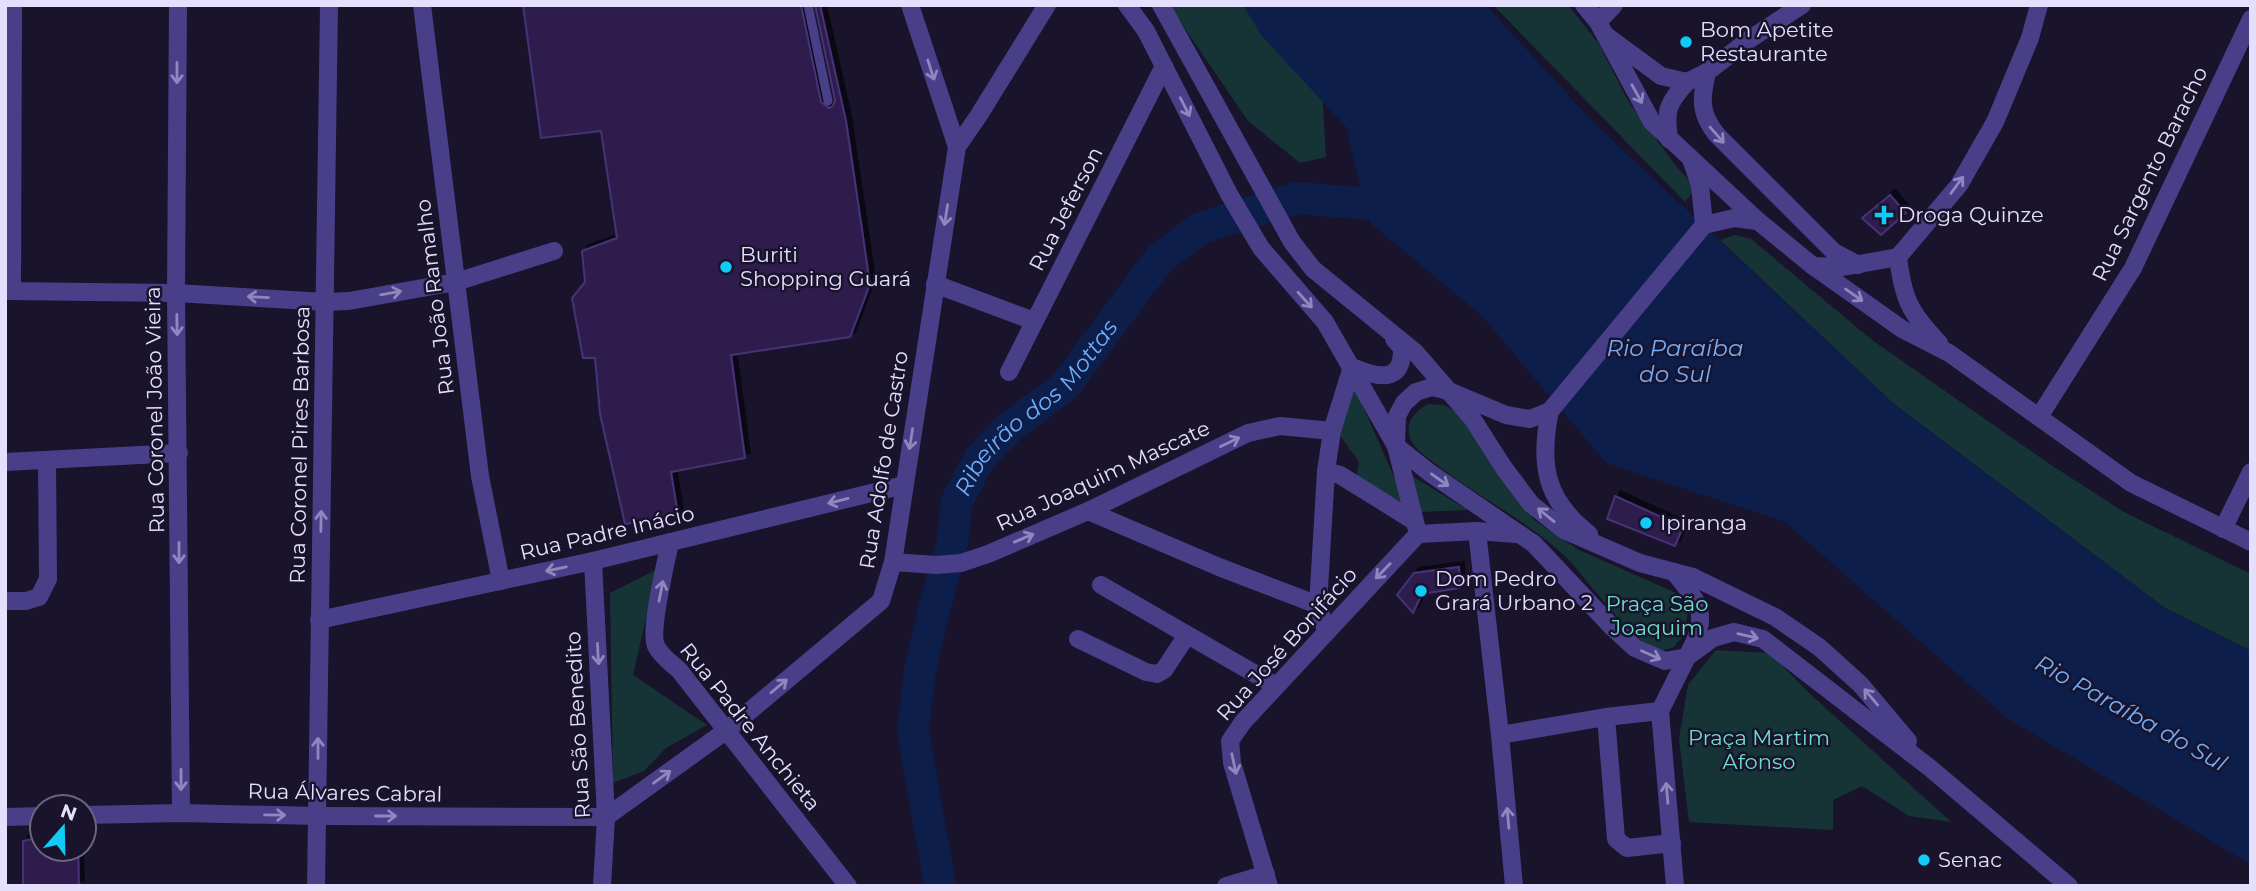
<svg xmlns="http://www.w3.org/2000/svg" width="2256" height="891" font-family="Montserrat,sans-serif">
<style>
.green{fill:#163436}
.water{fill:#0d1e4a}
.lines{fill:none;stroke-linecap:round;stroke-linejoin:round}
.river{stroke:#0d1e4a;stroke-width:32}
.building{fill:#2d1f4d;stroke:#463278;stroke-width:2;filter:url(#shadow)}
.service{stroke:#493f89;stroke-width:9}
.minor{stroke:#493f89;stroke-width:18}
.tertiary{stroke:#493f89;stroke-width:18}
.oneway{stroke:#8f87be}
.poi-dot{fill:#11cbf7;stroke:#19132c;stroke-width:2.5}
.labels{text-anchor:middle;stroke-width:5;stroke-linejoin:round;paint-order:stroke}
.poi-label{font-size:21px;fill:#e5dffe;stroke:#19132c;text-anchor:start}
.street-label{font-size:21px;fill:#e5dffe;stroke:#19132c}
.park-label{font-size:21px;fill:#6bdecc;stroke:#19132c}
.water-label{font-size:23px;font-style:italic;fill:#70adfa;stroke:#19132c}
</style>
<defs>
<filter id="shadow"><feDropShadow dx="5" dy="-5" stdDeviation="0" flood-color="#0009"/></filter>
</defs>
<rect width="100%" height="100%" fill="#19132c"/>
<!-- green -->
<g class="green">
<polygon points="1169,5 1266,5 1322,88 1326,157 1300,163 1248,121"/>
<polygon points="1493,5 1568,5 1599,44 1628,101 1676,166 1696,188 1685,202"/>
<polygon points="1735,235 1751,239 1872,340 2048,463 2124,512 2251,574 2251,651 2165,608 1894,404 1720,240"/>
<polygon points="1353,384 1406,504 1356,478 1359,462 1336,430"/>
<path d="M1428,404L1444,405L1462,415L1534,520L1579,550L1676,593L1688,611L1685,633L1674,647C1670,648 1663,651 1658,650C1636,647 1586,578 1568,559C1531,523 1482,499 1441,468C1430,459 1415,451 1410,438C1404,422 1416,411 1428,404Z"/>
<polygon points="1410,475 1468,510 1420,512"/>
<polygon points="657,569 633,675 707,725 666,748 644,771 613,783 610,593"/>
<polygon points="1716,650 1770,653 1807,691 1951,822 1909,816 1862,786 1833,800 1833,830 1689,822 1679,739 1688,685"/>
</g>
<!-- water -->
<polygon class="water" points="1243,5 1486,5 1592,121 1894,404 2165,608 2251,651 2251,865 2007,718 1785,522 1606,463 1482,316 1369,222 1346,127 1261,35"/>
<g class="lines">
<!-- river -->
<path class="river" id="s1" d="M940,886L913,730L920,670L933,614L952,545L957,501L980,458L1010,427L1065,386L1160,258L1201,228L1296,198L1372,204L1402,190"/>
</g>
<!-- building -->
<g class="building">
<polygon points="523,5 801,5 821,102 829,108 833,106 835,100 815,5 820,5 846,121 870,284 850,337 731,355 745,458 671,472 678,515 625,524 600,414 595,358 583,358 572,298 585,282 582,251 617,238 601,131 541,138"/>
<polygon points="1890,195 1906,213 1881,235 1862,218"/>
<polygon points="1615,496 1683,527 1675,546 1607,519"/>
<polygon points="1459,567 1460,588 1422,594 1413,613 1397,595 1414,573"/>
<polygon points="42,837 42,849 78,849 79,886 23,886 23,841"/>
</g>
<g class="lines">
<!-- service -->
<polyline class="service" points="808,5 828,101"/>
<!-- minor -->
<g class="minor">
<polyline points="178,5 176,293 181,813"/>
<polyline points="422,5 480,476 501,581"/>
<polyline points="910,5 957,147"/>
<polyline points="1598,22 1614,5"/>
<path d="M1707,72C1701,98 1699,113 1717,135L1834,252L1858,265"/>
<polyline points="935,284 1034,321"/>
<polyline points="12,290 13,5"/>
<polyline points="5,291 176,293 326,302 349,301 456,282 554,251"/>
<polyline points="1009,372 1164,66"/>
<polyline points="2039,417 2133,268 2251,19"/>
<polyline points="5,462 179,453"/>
<polyline points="1326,471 1340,475 1414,521"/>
<polyline points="1088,511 1219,567 1318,605"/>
<polyline points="2223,529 2251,472"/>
<path d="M670,542C666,563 649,630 656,646C661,656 671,663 679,670L848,886"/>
<polyline points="593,561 606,817 602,886"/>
<polyline points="893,562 936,565 961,563 988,554 1088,511 1248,433 1280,426 1332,431"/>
<polyline points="1101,585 1276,686"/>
<polyline points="5,601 26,601 39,597 48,579 47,461"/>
<polyline points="319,620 593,561 904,485"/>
<polyline points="1326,631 1318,605 1326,471 1332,431 1352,367"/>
<polyline points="1078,639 1146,672 1157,674 1164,670 1187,635"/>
<polyline points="1606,717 1616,839 1627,848 1672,843"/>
<polyline points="1500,735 1606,717 1660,711"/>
<polyline points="84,815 181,813 318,816 606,817 727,730 881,601 893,562 957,147 979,115 1047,5"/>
<polyline points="5,817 42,816"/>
<polyline points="1226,886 1266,874"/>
<polyline points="1675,886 1660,711 1687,657"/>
</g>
<!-- tertiary -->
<g class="tertiary">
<polyline points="1127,5 1146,31 1229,194 1261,248 1325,322 1396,446 1430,473 1534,544 1612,627 1635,648 1665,661 1687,657 1713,638 1734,632 1763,639 1930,768 2069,886"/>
<polyline points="1161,5 1292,242 1313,269 1415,352 1472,418 1504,468 1531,504 1564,530 1640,563 1693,577 1775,617 1819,647 1861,685 1908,741"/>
<polyline points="1584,5 1598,22 1652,122 1758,221 1813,266 1902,329 1949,353 2131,483 2251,542"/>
<polyline points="1608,37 1661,76 1687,82 1707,72 1750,39 1802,5"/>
<path d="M1669,139C1665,110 1667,104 1687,82"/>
<polyline points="1691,159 1700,185 1704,225"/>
<polyline points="1704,225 1734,218 1758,221"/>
<polyline points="1898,257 1959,185 1995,122 2030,38 2039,5"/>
<path d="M1898,257C1903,299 1910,313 1939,343"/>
<polyline points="1813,266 1843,267 1898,257"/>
<path d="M1352,367C1376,377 1403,385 1402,348L1394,339"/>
<polyline points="1477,531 1500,735 1514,886"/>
<polyline points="1418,534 1477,531 1516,534"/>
<path d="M1589,534C1545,500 1539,464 1550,411L1704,225"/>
<path d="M1674,572C1701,605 1709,614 1689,653"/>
<polyline points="316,886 329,5"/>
<polyline points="1269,886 1232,763 1230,741 1243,722 1418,534 1396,446 1397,416 1404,403 1416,392 1432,387 1449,391 1506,415 1530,419 1550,411"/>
</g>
</g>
<!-- one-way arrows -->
<defs><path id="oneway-shaft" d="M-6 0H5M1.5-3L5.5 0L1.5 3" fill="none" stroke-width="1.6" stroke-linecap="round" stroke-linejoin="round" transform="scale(1.75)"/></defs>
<g class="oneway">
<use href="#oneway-shaft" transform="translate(931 70) rotate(72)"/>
<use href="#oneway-shaft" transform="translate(177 73) rotate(90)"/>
<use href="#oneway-shaft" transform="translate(1637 94) rotate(61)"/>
<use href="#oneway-shaft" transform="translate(1185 107) rotate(63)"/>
<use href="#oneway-shaft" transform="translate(1717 135) rotate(49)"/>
<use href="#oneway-shaft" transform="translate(1957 185) rotate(-54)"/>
<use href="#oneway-shaft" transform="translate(946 215) rotate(99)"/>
<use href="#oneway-shaft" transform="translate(391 293) rotate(-10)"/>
<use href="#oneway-shaft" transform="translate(1854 295) rotate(35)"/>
<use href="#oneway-shaft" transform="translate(258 297) rotate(-177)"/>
<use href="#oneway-shaft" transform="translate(1305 300) rotate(48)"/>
<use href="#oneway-shaft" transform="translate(177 325) rotate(89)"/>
<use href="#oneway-shaft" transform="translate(911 439) rotate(99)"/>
<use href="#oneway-shaft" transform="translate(1230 442) rotate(-26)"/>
<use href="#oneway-shaft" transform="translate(1440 480) rotate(35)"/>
<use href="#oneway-shaft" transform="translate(838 501) rotate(166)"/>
<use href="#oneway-shaft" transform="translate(1546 515) rotate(-141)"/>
<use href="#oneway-shaft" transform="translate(321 521) rotate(-89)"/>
<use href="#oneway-shaft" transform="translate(1024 538) rotate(-23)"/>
<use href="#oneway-shaft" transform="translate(179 553) rotate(90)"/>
<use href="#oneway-shaft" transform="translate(556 569) rotate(168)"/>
<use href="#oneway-shaft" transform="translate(1383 571) rotate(134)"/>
<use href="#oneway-shaft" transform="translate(661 591) rotate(-79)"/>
<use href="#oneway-shaft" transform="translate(1748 636) rotate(13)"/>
<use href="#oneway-shaft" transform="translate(598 654) rotate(87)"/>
<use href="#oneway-shaft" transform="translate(1651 655) rotate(24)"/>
<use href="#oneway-shaft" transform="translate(779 686) rotate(-40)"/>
<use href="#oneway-shaft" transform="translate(1871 697) rotate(-130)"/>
<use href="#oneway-shaft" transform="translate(318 748) rotate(-90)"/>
<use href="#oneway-shaft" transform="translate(1234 764) rotate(78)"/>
<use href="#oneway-shaft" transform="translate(662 777) rotate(-36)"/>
<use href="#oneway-shaft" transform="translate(181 780) rotate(90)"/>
<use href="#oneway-shaft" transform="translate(1667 793) rotate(-95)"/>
<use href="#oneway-shaft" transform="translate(275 815) rotate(1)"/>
<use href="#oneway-shaft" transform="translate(386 816)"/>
<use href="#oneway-shaft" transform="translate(1508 818) rotate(-95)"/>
</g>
<!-- markers -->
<g class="poi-dot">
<circle cx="1686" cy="42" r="7"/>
<path d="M1880.5 204.5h7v7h7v7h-7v7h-7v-7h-7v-7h7z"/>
<circle cx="726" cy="267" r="7"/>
<circle cx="1646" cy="523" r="7"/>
<circle cx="1421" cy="591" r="7"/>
<circle cx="1924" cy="860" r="7"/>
</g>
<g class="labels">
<!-- poi labels -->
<g class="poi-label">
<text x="1700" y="37">Bom Apetite<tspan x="1700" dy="24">Restaurante</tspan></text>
<text x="1898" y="222">Droga Quinze</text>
<text x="740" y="262">Buriti<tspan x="740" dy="24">Shopping Guará</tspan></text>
<text x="1660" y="530">Ipiranga</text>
<text x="1435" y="586">Dom Pedro<tspan x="1435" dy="24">Grará Urbano 2</tspan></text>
<text x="1938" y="867">Senac</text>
</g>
<!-- street labels -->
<g class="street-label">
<text transform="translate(2150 174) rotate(-64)" y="7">Rua Sargento Baracho</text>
<text transform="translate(1066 209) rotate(-63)" y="7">Rua Jeferson</text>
<text transform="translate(435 297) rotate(-97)" y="7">Rua João Ramalho</text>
<text transform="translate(155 410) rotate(-91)" y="7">Rua Coronel João Vieira</text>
<text transform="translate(300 445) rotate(-89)" y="7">Rua Coronel Pires Barbosa</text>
<text transform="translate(884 460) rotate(-81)" y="7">Rua Adolfo de Castro</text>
<text transform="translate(1103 476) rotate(-25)" y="7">Rua Joaquim Mascate</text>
<text transform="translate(607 533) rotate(-13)" y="7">Rua Padre Inácio</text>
<text transform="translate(1287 644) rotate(-48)" y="7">Rua José Bonifácio</text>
<text transform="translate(578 725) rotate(-93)" y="7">Rua São Benedito</text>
<text transform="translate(750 727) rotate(51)" y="7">Rua Padre Anchieta</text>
<text transform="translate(345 793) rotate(1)" y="7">Rua Álvares Cabral</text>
</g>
<!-- park labels -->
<g class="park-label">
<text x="1657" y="611">Praça São<tspan x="1657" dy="24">Joaquim</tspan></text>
<text x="1759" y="745">Praça Martim<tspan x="1759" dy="24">Afonso</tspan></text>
</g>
<!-- water labels -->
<g class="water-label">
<text x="1675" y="356">Rio Paraíba<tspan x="1675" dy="26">do Sul</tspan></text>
<text dy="8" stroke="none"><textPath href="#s1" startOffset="516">Ribeirão dos Mottas</textPath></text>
<text transform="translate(2131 713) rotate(29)" y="8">Rio Paraíba do Sul</text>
</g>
</g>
<!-- border -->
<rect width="2256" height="891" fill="none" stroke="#e5dffe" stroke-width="14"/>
<!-- north arrow -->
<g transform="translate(63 828) rotate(20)"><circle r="33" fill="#19132c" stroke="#6b6580" stroke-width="2"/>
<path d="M0-5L12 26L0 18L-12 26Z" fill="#11cbf7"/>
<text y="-10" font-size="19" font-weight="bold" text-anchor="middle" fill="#e5dffe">N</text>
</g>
</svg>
